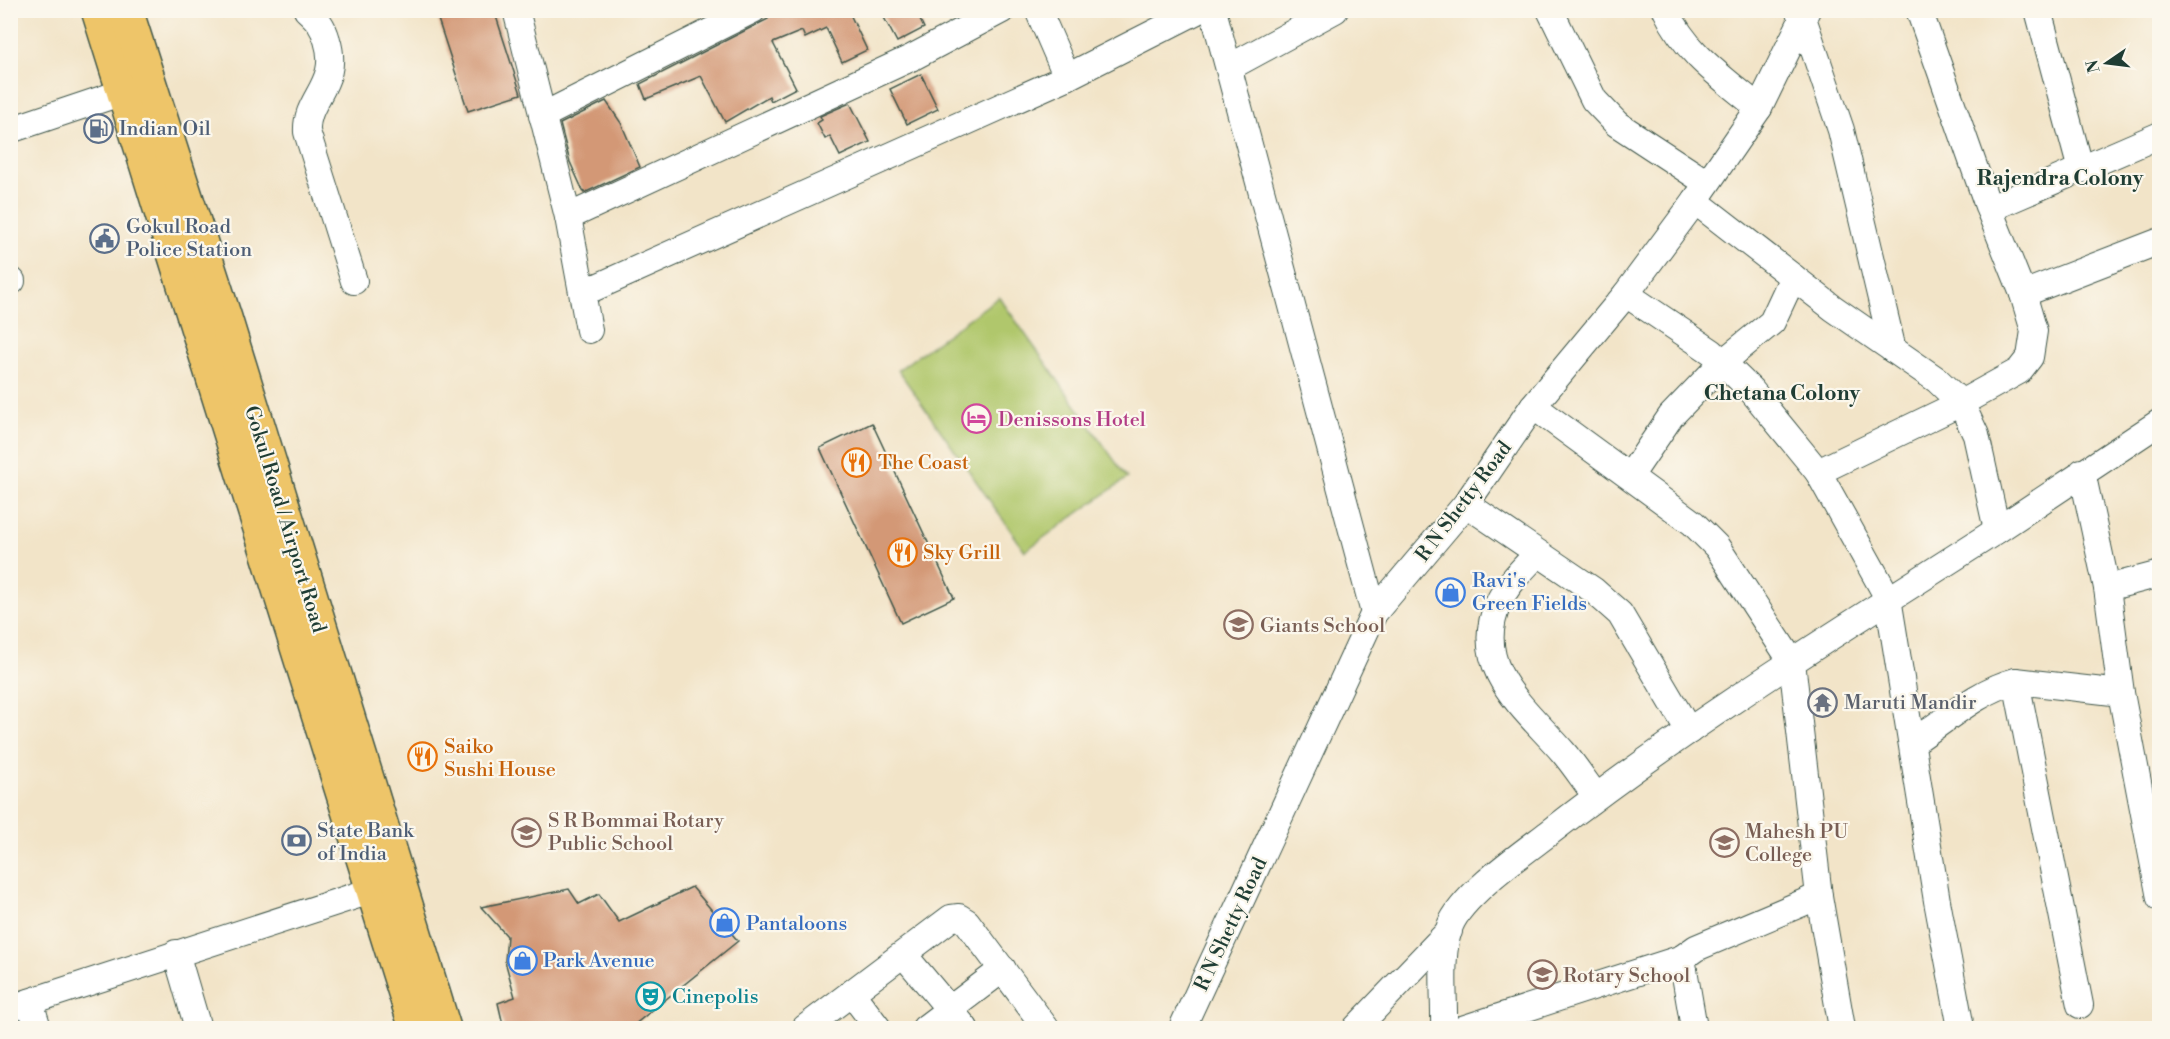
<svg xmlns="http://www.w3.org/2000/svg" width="2170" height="1039" font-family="'Libre Bodoni',serif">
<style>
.green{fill:#b0c76c;stroke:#688250;stroke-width:1.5}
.building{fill:#d39876}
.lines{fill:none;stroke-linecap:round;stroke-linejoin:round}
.minor-casing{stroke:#3f564a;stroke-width:28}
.major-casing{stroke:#3f564a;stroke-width:36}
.minor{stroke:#fff;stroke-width:26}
.major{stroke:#eec569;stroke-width:33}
.labels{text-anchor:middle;stroke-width:4.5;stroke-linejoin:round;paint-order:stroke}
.service-label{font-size:20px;fill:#4e5e75;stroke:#fbf7ec;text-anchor:start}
.hotel-label{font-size:20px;fill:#b23c85;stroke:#fbf7ec;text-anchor:start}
.food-label{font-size:20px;fill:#c56008;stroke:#fbf7ec;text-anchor:start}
.street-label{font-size:20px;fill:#1f3d34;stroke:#fbf7ec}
.shop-label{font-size:20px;fill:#366cbe;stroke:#fbf7ec;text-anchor:start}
.education-label{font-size:20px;fill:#785e54;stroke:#fbf7ec;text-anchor:start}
.worship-label{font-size:20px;fill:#5b616d;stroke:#fbf7ec;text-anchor:start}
.culture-label{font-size:20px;fill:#0d838f;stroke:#fbf7ec;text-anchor:start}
.neighbourhood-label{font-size:21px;font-weight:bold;fill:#1f3d34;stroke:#fbf7ec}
</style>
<rect width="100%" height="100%" fill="#fbf7ec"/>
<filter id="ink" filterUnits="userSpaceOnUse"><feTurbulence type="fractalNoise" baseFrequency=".0167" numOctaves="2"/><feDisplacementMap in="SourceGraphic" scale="12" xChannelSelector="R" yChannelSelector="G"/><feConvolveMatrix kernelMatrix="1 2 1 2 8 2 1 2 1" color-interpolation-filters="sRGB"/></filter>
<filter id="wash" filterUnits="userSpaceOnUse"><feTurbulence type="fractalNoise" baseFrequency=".008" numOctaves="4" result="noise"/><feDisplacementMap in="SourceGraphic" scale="24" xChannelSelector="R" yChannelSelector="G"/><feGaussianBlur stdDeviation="1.35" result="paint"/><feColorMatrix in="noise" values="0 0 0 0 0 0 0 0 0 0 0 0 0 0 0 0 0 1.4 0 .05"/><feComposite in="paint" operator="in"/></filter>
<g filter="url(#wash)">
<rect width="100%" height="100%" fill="#f2e4c8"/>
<!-- green -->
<polygon class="green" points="999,297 1127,478 1025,551 898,370"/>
<g id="blocks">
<!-- building -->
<g class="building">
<polygon points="435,10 494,10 521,94 468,111"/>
<polygon points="768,10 848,10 867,50 842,62 826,28 805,38 802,31 773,43 796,88 771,101 769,96 725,122 701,76 646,99 640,84 768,19"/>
<polygon points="880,10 915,10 924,28 897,42"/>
<polygon points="921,74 938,109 907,124 890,89"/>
<polygon points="606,101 621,123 640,167 584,193 570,162 560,124"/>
<polygon points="850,103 870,142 840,156 830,136 825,139 817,123 822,120 820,116"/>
<polygon points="872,423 954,598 901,623 820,448"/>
<polygon points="692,887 738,941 629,1029 504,1029 498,1003 515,997 505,961 507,936 481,907 569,889 579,904 599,894 619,922"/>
</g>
</g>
</g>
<g filter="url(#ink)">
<use href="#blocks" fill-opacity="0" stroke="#3f564a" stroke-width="1.5"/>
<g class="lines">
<defs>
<g id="minor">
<path d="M307,10C318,20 323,26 327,40C341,84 305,98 307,132L354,281"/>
<polyline points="516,10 568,217 589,330"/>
<polyline points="1038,10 1067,77"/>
<polyline points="1213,10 1374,613"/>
<polyline points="1550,10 1594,100 1617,124 1707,183"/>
<path d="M1666,10C1686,54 1723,78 1759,108"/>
<polyline points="1798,10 1803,18 1841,130 1893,350"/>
<polyline points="2038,10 2081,170"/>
<polyline points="1230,67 1335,10"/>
<polyline points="542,116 753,10"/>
<polyline points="10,130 141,86"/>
<polyline points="1695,201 1833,308 1937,380 1961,403 1976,435 1997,530"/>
<polyline points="1989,209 2160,135"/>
<polyline points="568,217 913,57 1002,10"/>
<polyline points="10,281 12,281"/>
<polyline points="583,293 1067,77 1199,10"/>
<polyline points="1626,294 1712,352 1751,390 1818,472 1888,598 1937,901 1961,1028"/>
<polyline points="2023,294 2160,241"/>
<polyline points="1533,406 1693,523 1717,547 1792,662 1819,896 1842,1028"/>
<polyline points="1818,472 1961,403 2019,371 2030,357 2034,331 2023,294 1989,209 1919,10"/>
<polyline points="2082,472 2107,588 2121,693 2160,898"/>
<polyline points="1630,476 1671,416 1723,362 1772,322 1793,277"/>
<polyline points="1466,504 1593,590 1620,614 1689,731"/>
<path d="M1537,554C1523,569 1506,585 1498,604C1470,668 1526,709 1563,752C1575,766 1585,782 1596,796"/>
<polyline points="2107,588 2160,574"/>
<polyline points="2016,681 2080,1005"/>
<path d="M1913,742C1945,721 1979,690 2016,681L2121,693"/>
<polyline points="176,953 198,1028"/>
<polyline points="904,955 965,1028"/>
<polyline points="853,995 878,1028"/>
<polyline points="30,1002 38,1028"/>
<polyline points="10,1008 389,885"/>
<polyline points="805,1028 951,918 959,917 967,922 1046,1028"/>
<polyline points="925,1028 1003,969"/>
<polyline points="1182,1028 1374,613 1466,504 1533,406 1626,294 1695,201 1759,108 1807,10"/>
<polyline points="1356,1028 1449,931"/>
<path d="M1444,1028C1445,997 1439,956 1450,926C1462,895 1523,853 1549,833C1691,722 1845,628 1996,531C2051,495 2105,458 2160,422"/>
<polyline points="1465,1028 1682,958"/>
<polyline points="1694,1028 1682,958 1696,948 1819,896"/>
</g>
<g id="major">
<polyline points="98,10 416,1028"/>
<polyline points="126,10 225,318 444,1028"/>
</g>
</defs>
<!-- minor casing -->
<use href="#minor" class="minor-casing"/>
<!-- major casing -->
<use href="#major" class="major-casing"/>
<!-- minor -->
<use href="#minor" class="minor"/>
<!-- major -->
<use href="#major" class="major"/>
</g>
</g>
<!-- icons -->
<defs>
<symbol id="fuel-ring" viewBox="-11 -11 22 22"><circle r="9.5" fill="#fbf7ec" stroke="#5c6f8a" stroke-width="1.5"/><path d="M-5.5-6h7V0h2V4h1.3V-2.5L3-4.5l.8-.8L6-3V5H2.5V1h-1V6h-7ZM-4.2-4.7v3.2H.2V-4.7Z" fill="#5c6f8a"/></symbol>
<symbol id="civic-ring" viewBox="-11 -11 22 22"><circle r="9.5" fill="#fbf7ec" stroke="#5c6f8a" stroke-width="1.5"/><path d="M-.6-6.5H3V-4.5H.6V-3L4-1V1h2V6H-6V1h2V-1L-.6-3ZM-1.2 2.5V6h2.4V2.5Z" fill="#5c6f8a"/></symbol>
<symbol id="hotel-ring" viewBox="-11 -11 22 22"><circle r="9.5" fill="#fbf7ec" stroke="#d1479c" stroke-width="1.5"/><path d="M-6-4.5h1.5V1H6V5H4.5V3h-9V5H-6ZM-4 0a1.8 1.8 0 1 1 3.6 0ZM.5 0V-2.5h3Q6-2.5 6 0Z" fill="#d1479c"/></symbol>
<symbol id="restaurant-ring" viewBox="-11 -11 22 22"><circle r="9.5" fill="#fbf7ec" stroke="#e8710a" stroke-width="1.5"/><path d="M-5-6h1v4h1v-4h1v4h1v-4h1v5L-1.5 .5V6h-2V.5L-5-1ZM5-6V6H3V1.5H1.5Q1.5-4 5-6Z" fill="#e8710a"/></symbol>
<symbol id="shop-ring" viewBox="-11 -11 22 22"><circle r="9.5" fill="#fbf7ec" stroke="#3f7fe0" stroke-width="1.5"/><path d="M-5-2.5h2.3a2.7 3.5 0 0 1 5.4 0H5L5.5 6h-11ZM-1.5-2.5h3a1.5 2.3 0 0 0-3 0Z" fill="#3f7fe0"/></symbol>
<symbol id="school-ring" viewBox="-11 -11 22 22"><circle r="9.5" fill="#fbf7ec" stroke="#8d6e63" stroke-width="1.5"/><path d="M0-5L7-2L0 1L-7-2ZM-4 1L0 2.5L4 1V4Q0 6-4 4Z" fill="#8d6e63"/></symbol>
<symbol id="temple-ring" viewBox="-11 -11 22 22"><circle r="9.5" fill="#fbf7ec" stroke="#6b7280" stroke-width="1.5"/><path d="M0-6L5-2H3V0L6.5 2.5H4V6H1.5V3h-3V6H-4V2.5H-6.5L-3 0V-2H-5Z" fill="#6b7280"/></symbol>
<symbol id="bank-ring" viewBox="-11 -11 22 22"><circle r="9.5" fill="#fbf7ec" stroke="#5c6f8a" stroke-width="1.5"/><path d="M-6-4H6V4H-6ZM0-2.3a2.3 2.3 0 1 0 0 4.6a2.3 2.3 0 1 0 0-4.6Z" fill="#5c6f8a"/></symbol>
<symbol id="university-ring" viewBox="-11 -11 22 22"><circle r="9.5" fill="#fbf7ec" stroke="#8d6e63" stroke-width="1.5"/><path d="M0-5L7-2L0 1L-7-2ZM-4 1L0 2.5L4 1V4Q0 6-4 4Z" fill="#8d6e63"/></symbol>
<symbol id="theatre-ring" viewBox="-11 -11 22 22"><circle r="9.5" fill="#fbf7ec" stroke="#0f9aa8" stroke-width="1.5"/><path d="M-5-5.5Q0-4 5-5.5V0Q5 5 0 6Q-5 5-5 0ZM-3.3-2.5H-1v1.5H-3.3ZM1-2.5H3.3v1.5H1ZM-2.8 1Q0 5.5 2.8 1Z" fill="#0f9aa8"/></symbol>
</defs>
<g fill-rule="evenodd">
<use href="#fuel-ring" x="82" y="112" width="33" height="33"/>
<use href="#civic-ring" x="88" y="222" width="33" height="33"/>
<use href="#hotel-ring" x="960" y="402" width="33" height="33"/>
<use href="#restaurant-ring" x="840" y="446" width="33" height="33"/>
<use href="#restaurant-ring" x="886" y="536" width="33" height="33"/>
<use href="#shop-ring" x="1434" y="576" width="33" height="33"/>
<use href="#school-ring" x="1222" y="608" width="33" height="33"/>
<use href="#temple-ring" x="1806" y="686" width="33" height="33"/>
<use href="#restaurant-ring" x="406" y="740" width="33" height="33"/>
<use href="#school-ring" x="510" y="816" width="33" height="33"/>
<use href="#bank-ring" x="280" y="824" width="33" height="33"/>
<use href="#university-ring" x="1708" y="826" width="33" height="33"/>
<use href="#shop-ring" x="708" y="906" width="33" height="33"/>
<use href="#shop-ring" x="506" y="944" width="33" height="33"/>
<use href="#school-ring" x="1526" y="958" width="33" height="33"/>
<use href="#theatre-ring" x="634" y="980" width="33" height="33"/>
</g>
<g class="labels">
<!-- service labels -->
<g class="service-label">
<text x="119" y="135">Indian Oil</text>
<text x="126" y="233">Gokul Road<tspan x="126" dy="23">Police Station</tspan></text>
<text x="317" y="837">State Bank<tspan x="317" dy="23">of India</tspan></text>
</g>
<!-- hotel labels -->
<g class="hotel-label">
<text x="998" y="426">Denissons Hotel</text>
</g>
<!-- food labels -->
<g class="food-label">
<text x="878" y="469">The Coast</text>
<text x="923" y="559">Sky Grill</text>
<text x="444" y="753">Saiko<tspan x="444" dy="23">Sushi House</tspan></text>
</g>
<!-- street labels -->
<g class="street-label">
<text transform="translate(1463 501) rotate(-53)" y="7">R N Shetty Road</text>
<text transform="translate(286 519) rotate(73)" y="7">Gokul Road / Airport Road</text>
<text transform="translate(1230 924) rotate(-65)" y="7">R N Shetty Road</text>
</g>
<!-- shop labels -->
<g class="shop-label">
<text x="1472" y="587">Ravi's<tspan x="1472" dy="23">Green Fields</tspan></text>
<text x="746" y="930">Pantaloons</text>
<text x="543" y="967">Park Avenue</text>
</g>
<!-- education labels -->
<g class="education-label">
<text x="1260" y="632">Giants School</text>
<text x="548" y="827">S R Bommai Rotary<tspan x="548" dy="23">Public School</tspan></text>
<text x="1745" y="838">Mahesh PU<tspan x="1745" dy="23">College</tspan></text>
<text x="1563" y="982">Rotary School</text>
</g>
<!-- worship labels -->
<g class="worship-label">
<text x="1844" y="709">Maruti Mandir</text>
</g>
<!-- culture labels -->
<g class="culture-label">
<text x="672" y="1003">Cinepolis</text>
</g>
<!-- neighbourhood labels -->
<g class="neighbourhood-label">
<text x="2060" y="185">Rajendra Colony</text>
<text x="1782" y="400">Chetana Colony</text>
</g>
</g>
<!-- margin -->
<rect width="2170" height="1039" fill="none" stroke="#fbf7ec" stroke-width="36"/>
<!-- north arrow -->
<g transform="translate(2107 63) rotate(256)" stroke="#fbf7ec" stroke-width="4.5" paint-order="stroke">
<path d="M0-4.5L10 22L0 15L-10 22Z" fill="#1f3d34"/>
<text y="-9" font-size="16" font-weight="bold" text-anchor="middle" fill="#1f3d34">N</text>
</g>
</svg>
